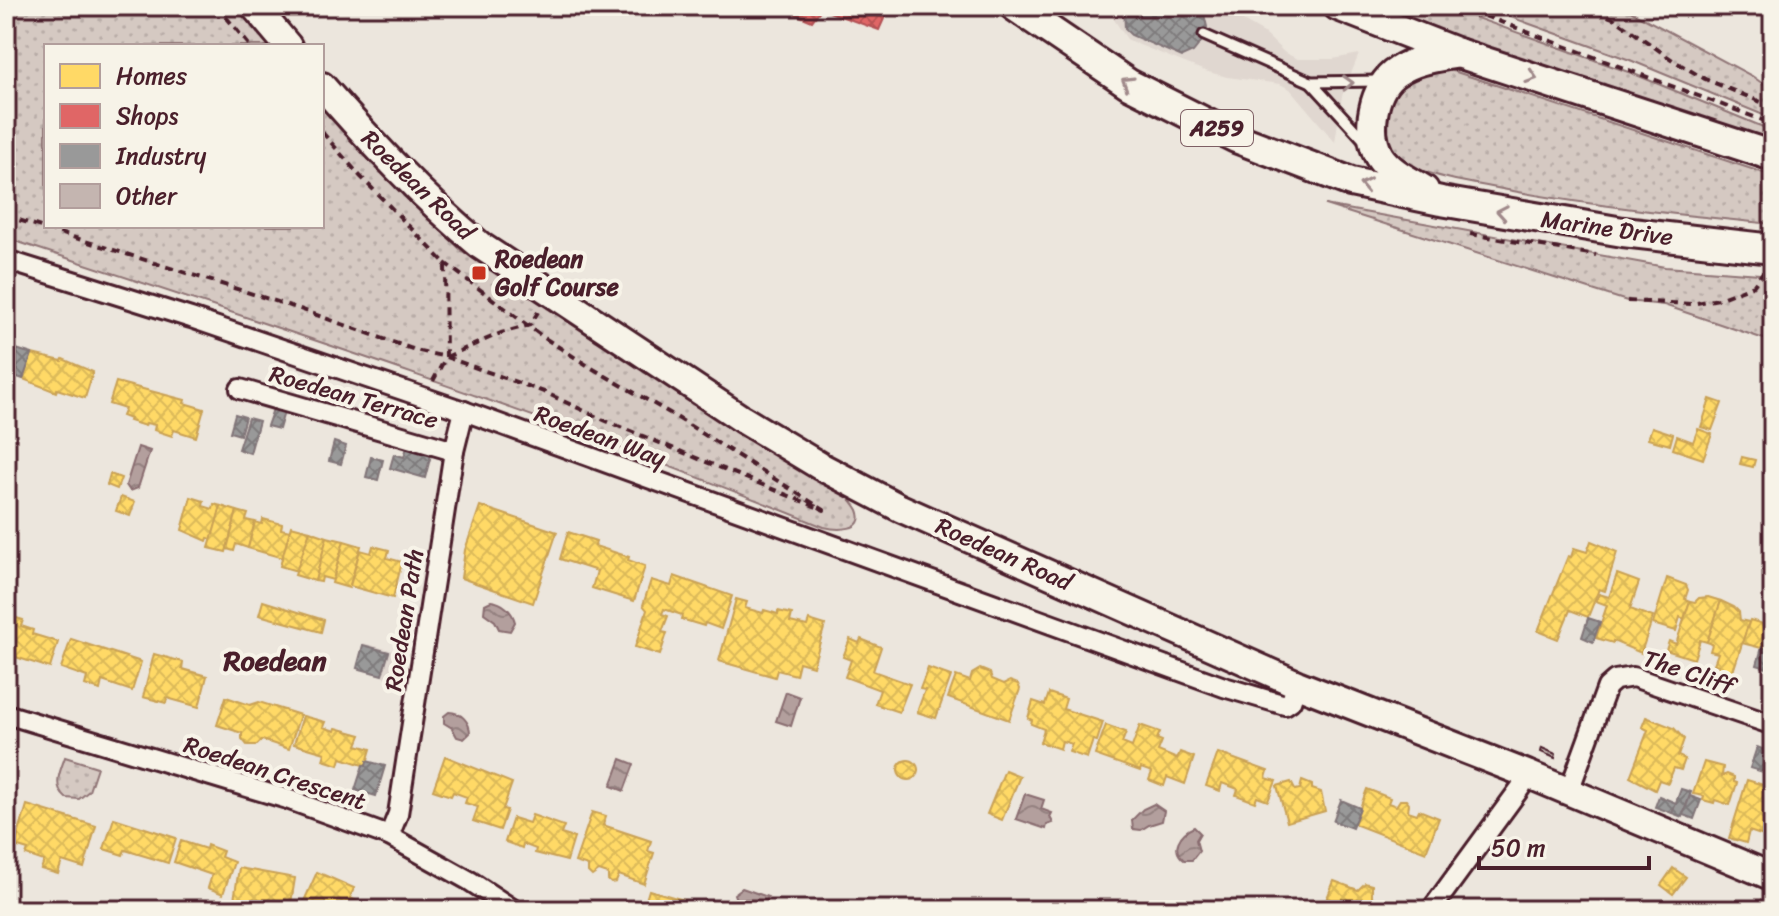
<svg xmlns="http://www.w3.org/2000/svg" width="1779" height="916" font-family="Sriracha,sans-serif">
<style>
.built{fill:#e0d7d0}
.grass{fill:url(#grass-dots);stroke:#907476;stroke-width:2}
.water{fill:url(#water-waves);stroke:#896c6f;stroke-width:2}
.homes{fill:url(#homes-cross-hatch);stroke:#c9a154;stroke-width:2}
.shops{fill:url(#shops-cross-hatch);stroke:#b35154;stroke-width:2}
.industry{fill:url(#industry-cross-hatch);stroke:#817478;stroke-width:2}
.building{fill:url(#building-cross-hatch);stroke:#4a1f2b;stroke-width:2}
.lines{fill:none;stroke-linecap:round;stroke-linejoin:round}
.lane-casing{stroke:#4a1f2b;stroke-width:15}
.street-casing{stroke:#4a1f2b;stroke-width:24}
.secondary-casing{stroke:#4a1f2b;stroke-width:32}
.primary-casing{stroke:#4a1f2b;stroke-width:34}
.path{stroke:#4a1f2b;stroke-width:4;stroke-dasharray:8 6;stroke-linecap:butt}
.lane{stroke:#f7f3e8;stroke-width:9}
.street{stroke:#f7f3e8;stroke-width:18}
.secondary{stroke:#f7f3e8;stroke-width:26}
.primary{stroke:#f7f3e8;stroke-width:28}
.oneway{stroke:#a0898a}
.poi-dot{fill:#c8321e;stroke:#f7f3e8;stroke-width:3}
.labels{text-anchor:middle;stroke-width:8;stroke-linejoin:round;paint-order:stroke}
.shield{fill:#f7f3e8;stroke:#7e5f64;stroke-width:2}
.shield-label{font-size:22px;font-weight:bold;fill:#4a1f2b}
.street-label{font-size:24px;fill:#4a1f2b;stroke:#f7f3e8}
.poi-label{font-size:24px;font-weight:bold;fill:#4a1f2b;stroke:#f7f3e8;text-anchor:start}
.quarter-label{font-size:28px;font-weight:bold;fill:#4a1f2b;stroke:#f7f3e8}
</style>
<defs>
<pattern id="grass-dots" width="8" height="8" patternUnits="userSpaceOnUse" patternTransform="scale(2)"><rect width="8" height="8" fill="#d5c9c2"/><path d="M2 2h.1M6 6h.1" fill="none" stroke="#b8aca7" stroke-width="1.8" stroke-linecap="round"/></pattern>
<pattern id="water-waves" width="16" height="10" patternUnits="userSpaceOnUse" patternTransform="scale(2)"><rect width="16" height="10" fill="#b39f9d"/><path d="M0 5q4-4 8 0t8 0" fill="none" stroke="#948180"/></pattern>
<pattern id="homes-cross-hatch" width="8" height="8" patternUnits="userSpaceOnUse" patternTransform="scale(2)"><rect width="8" height="8" fill="#ffd966"/><path d="M0 0l8 8M0 8l8-8" fill="none" stroke="#dcba59"/></pattern>
<pattern id="shops-cross-hatch" width="8" height="8" patternUnits="userSpaceOnUse" patternTransform="scale(2)"><rect width="8" height="8" fill="#e06666"/><path d="M0 0l8 8M0 8l8-8" fill="none" stroke="#b85354"/></pattern>
<pattern id="industry-cross-hatch" width="8" height="8" patternUnits="userSpaceOnUse" patternTransform="scale(2)"><rect width="8" height="8" fill="#999"/><path d="M0 0l8 8M0 8l8-8" fill="none" stroke="#7f7c7d"/></pattern>
<pattern id="building-cross-hatch" width="8" height="8" patternUnits="userSpaceOnUse" patternTransform="scale(2)"><rect width="8" height="8" fill="#c4b5b0"/><path d="M0 0l8 8M0 8l8-8" fill="none" stroke="#a1938f"/></pattern>
</defs>
<rect width="100%" height="100%" fill="#ece6dd"/>
<filter id="ink" filterUnits="userSpaceOnUse"><feTurbulence type="fractalNoise" baseFrequency=".0125" numOctaves="2"/><feDisplacementMap in="SourceGraphic" scale="16" xChannelSelector="R" yChannelSelector="G"/><feConvolveMatrix kernelMatrix="1 2 1 2 8 2 1 2 1" color-interpolation-filters="sRGB"/></filter>
<g filter="url(#ink)">
<!-- built -->
<g class="built">
<polygon points="1105,6 1217,6 1264,33 1285,53 1298,59 1333,59 1359,54 1342,96 1335,142 1290,89 1280,84 1227,77 1205,71 1137,44 1127,39"/>
<polygon points="363,643 402,653 398,680 355,669"/>
</g>
<!-- grass -->
<g class="grass">
<path d="M6,6H239L273,46H46V226H322V103L398,189L462,251L611,349L845,493C849,498 855,504 858,510C867,532 836,530 824,527C556,418 281,328 6,238Z"/>
<polygon points="1374,6 1443,6 1634,74 1773,131 1773,148 1648,106"/>
<polygon points="1480,6 1621,6 1752,76 1773,91 1773,119 1630,60"/>
<path d="M1447,69L1773,176V224C1682,215 1592,206 1502,189C1477,184 1436,178 1414,167C1381,152 1374,104 1401,81C1414,69 1431,69 1447,69Z"/>
<polygon points="1325,205 1665,267 1773,275 1773,342 1664,305 1627,301"/>
<path d="M65,757L97,767L89,791L79,799L66,798C52,786 60,772 65,757Z"/>
</g>
<!-- water -->
<g class="water">
<polygon points="138,447 150,451 138,488 130,491 126,485"/>
<path d="M491,601C503,602 512,611 515,622L510,631L499,629L495,621L484,613L485,604Z"/>
<polygon points="786,692 800,697 791,726 776,721"/>
<path d="M449,712C461,712 470,722 470,733L464,739L457,737L452,728L444,723V716Z"/>
<polygon points="621,759 634,764 624,791 611,786"/>
<polygon points="1025,794 1044,800 1041,809 1052,813 1050,817 1053,823 1047,825 1046,829 1016,819"/>
<polygon points="1154,804 1164,811 1162,821 1149,825 1141,830 1133,829 1132,820 1143,809"/>
<path d="M1194,827L1200,833L1196,840L1199,851L1192,860H1184C1170,849 1180,833 1194,827Z"/>
<polygon points="742,888 768,897 763,910 737,902 734,894"/>
</g>
<!-- homes -->
<g class="homes">
<polygon points="32,354 62,361 63,359 93,372 85,398 57,389 56,392 23,379"/>
<polygon points="116,382 185,400 184,403 204,409 196,437 174,430 172,436 154,430 155,425 146,423 145,426 129,421 130,419 122,416 125,409 109,404"/>
<polygon points="1710,399 1722,403 1712,430 1701,427"/>
<polygon points="1652,427 1673,434 1670,445 1648,439"/>
<polygon points="1698,429 1712,434 1703,459 1673,449 1677,436 1693,442"/>
<polygon points="1742,457 1755,460 1753,467 1740,464"/>
<polygon points="110,474 121,478 117,489 107,485"/>
<polygon points="121,497 135,502 130,516 116,511"/>
<polygon points="191,497 204,501 203,506 213,509 214,504 221,506 212,539 208,538 207,541 182,530"/>
<polygon points="221,506 237,511 226,552 209,548"/>
<polygon points="480,506 557,532 533,603 461,578 465,550"/>
<polygon points="237,511 248,514 246,520 255,522 248,548 236,544 234,551 227,549"/>
<polygon points="263,519 282,524 281,529 290,531 283,558 248,548 255,522 262,524"/>
<polygon points="291,526 310,531 297,571 280,566"/>
<polygon points="310,531 327,537 315,581 295,575"/>
<polygon points="568,532 596,541 595,546 629,557 628,560 645,566 634,601 592,588 597,571 560,559"/>
<polygon points="327,537 344,541 333,580 322,577 321,582 315,581"/>
<polygon points="1768,540 1773,541 1773,560 1763,557"/>
<polygon points="344,541 361,546 349,588 332,583"/>
<polygon points="1591,541 1617,552 1605,591 1599,589 1588,617 1570,610 1558,639 1538,631 1568,556 1571,557 1574,548 1587,552"/>
<polygon points="373,546 389,550 387,558 402,562 393,598 350,586 360,550 371,553"/>
<polygon points="1617,574 1639,582 1630,609 1653,617 1641,653 1613,641 1613,643 1596,638 1607,605 1596,601 1599,594 1609,597"/>
<polygon points="674,576 732,596 721,629 705,623 704,626 681,619 682,615 664,609 662,614 668,616 662,632 667,633 660,655 635,647 647,610 643,605 651,580 671,586"/>
<polygon points="1667,578 1686,585 1688,590 1685,599 1690,601 1684,619 1680,617 1676,631 1653,624"/>
<polygon points="1708,597 1721,601 1707,642 1700,640 1694,659 1666,650 1669,641 1676,644 1690,601 1695,602 1699,598"/>
<polygon points="736,599 747,602 745,608 763,613 764,610 778,614 778,611 792,614 790,622 807,626 809,620 825,625 813,666 799,662 796,675 777,670 775,677 719,661"/>
<polygon points="263,601 324,620 321,632 259,615"/>
<polygon points="1721,601 1734,607 1739,612 1740,620 1749,622 1728,687 1714,682 1719,665 1714,664 1718,653 1710,651 1712,644 1707,642"/>
<polygon points="6,615 23,620 21,626 33,630 32,634 58,642 50,668 6,654"/>
<polygon points="1750,620 1773,627 1773,651 1742,643"/>
<polygon points="71,639 141,662 132,691 102,681 100,690 85,685 87,677 61,668"/>
<polygon points="850,639 859,643 861,639 881,647 873,671 910,684 899,712 875,704 880,690 845,677 851,660 843,657"/>
<polygon points="154,654 183,662 182,669 207,676 199,707 167,698 166,703 143,697"/>
<polygon points="928,668 951,676 936,718 917,712 925,690 920,689"/>
<polygon points="980,669 990,673 992,679 1004,684 1010,681 1018,684 1020,689 1009,720 948,698 956,676 970,681 972,674"/>
<polygon points="1049,693 1066,699 1063,709 1103,722 1097,741 1093,740 1087,758 1069,752 1072,744 1062,741 1060,749 1040,742 1044,729 1031,724 1032,720 1028,718 1033,701 1045,705"/>
<polygon points="226,697 250,705 259,702 300,715 289,749 262,740 257,745 247,745 242,739 242,733 217,725"/>
<polygon points="303,716 325,722 323,727 335,731 336,728 361,735 357,745 371,749 366,766 341,758 339,765 323,760 325,753 294,744"/>
<polygon points="1646,717 1674,728 1684,739 1678,756 1685,759 1681,770 1674,768 1668,783 1659,780 1655,790 1630,777 1648,730 1642,727"/>
<polygon points="1106,725 1126,732 1122,743 1132,747 1140,725 1160,732 1157,739 1162,741 1158,751 1177,759 1180,752 1194,757 1185,784 1167,777 1164,786 1149,780 1152,772 1141,768 1140,771 1095,755"/>
<polygon points="1218,753 1268,771 1266,778 1276,781 1268,801 1257,797 1255,802 1236,795 1238,789 1222,783 1220,791 1206,786"/>
<polygon points="445,756 512,783 503,809 507,810 500,830 473,821 478,807 465,803 467,797 453,792 451,796 433,790"/>
<circle cx="908" cy="770" r="10"/>
<polygon points="1704,762 1723,767 1722,776 1727,774 1734,777 1734,782 1737,783 1730,805 1715,800 1714,803 1703,800 1704,796 1693,794"/>
<polygon points="1005,770 1020,776 1002,820 987,814"/>
<polygon points="1747,780 1773,788 1773,839 1749,831 1746,843 1729,838"/>
<polygon points="1302,781 1312,785 1312,789 1321,792 1325,811 1287,822 1277,786 1291,782 1295,790 1300,789"/>
<polygon points="1367,789 1390,798 1388,803 1396,806 1400,800 1406,800 1409,804 1408,811 1417,814 1419,810 1439,818 1426,852 1354,824"/>
<polygon points="27,805 96,826 84,868 62,861 58,874 41,869 44,861 26,855 28,850 15,846"/>
<polygon points="592,812 606,816 603,825 651,841 648,851 654,853 644,884 619,875 616,882 611,883 608,880 608,874 599,871 592,876 588,872 588,866 575,862"/>
<polygon points="532,815 564,826 561,834 574,838 567,861 535,853 536,849 523,844 522,848 505,842 513,818 529,823"/>
<polygon points="114,818 176,838 168,863 125,850 123,855 104,849"/>
<polygon points="6,823 13,825 6,847"/>
<polygon points="181,841 206,849 207,845 223,851 221,857 234,862 223,894 208,888 212,875 174,862"/>
<polygon points="239,868 295,878 290,910 255,907 255,903 234,900"/>
<polygon points="1673,868 1686,877 1673,894 1661,885"/>
<polygon points="317,872 354,888 350,898 372,908 371,910 300,910"/>
<polygon points="1334,881 1358,890 1365,883 1372,885 1372,897 1380,900 1376,910 1322,910"/>
<polygon points="649,890 687,901 685,910 643,910"/>
</g>
<!-- shops -->
<polygon class="shops" points="796,6 871,6 887,12 879,30 821,9 812,21 793,13"/>
<!-- industry -->
<g class="industry">
<polygon points="1124,6 1202,6 1207,27 1201,42 1193,52 1182,57 1131,35 1125,29"/>
<polygon points="13,348 32,354 23,379 6,373"/>
<polygon points="273,409 284,412 279,429 267,426"/>
<polygon points="235,414 245,417 240,435 230,432"/>
<polygon points="248,418 259,421 250,453 238,449"/>
<polygon points="334,442 346,446 341,464 329,461"/>
<polygon points="408,444 432,451 425,478 390,468 394,454 404,457"/>
<polygon points="371,457 383,460 378,480 366,477"/>
<polygon points="1588,618 1600,622 1593,642 1582,637"/>
<polygon points="363,645 389,652 382,675 357,668"/>
<polygon points="1762,647 1773,651 1773,670 1757,665"/>
<polygon points="1757,747 1773,753 1773,775 1750,768"/>
<polygon points="367,761 385,766 376,796 355,790 363,765 366,766"/>
<polygon points="1681,789 1691,792 1682,817 1672,813"/>
<polygon points="1659,796 1676,803 1672,813 1655,807"/>
<polygon points="1690,796 1701,800 1694,819 1683,815"/>
<polygon points="1341,800 1360,808 1352,828 1333,821"/>
</g>
<!-- building -->
<polygon class="building" points="1542,748 1556,754 1555,758 1541,752"/>
<g class="lines">
<defs>
<g id="lane">
<polyline points="1204,35 1311,82 1379,81"/>
<polyline points="1311,82 1366,142"/>
</g>
<g id="street">
<polyline points="6,260 191,318 464,411 1224,687 1285,705 1291,701 1297,684"/>
<polyline points="240,389 454,451"/>
<polyline points="6,714 287,799 389,836 470,881 514,910"/>
<polyline points="1569,791 1607,687 1615,680 1633,677 1773,725"/>
<polyline points="389,836 398,814 454,451 464,411"/>
<polyline points="1431,910 1521,787 1527,774"/>
</g>
<g id="secondary">
<polyline points="254,6 288,46"/>
<path d="M322,86C372,143 423,198 481,246L742,419L820,466L900,508L1297,684L1527,774L1773,877"/>
</g>
<g id="primary">
<polyline points="1014,6 1129,84 1236,138 1351,182 1441,201 1623,232 1773,249"/>
<polyline points="1338,6 1458,53 1773,156"/>
<path d="M1424,190C1409,181 1389,172 1379,156C1365,131 1373,86 1398,71C1416,59 1438,57 1458,53"/>
</g>
</defs>
<!-- lane casing -->
<use href="#lane" class="lane-casing"/>
<!-- street casing -->
<use href="#street" class="street-casing"/>
<!-- secondary casing -->
<use href="#secondary" class="secondary-casing"/>
<!-- primary casing -->
<use href="#primary" class="primary-casing"/>
<!-- path -->
<g class="path">
<polyline points="217,6 250,46"/>
<polyline points="978,6 989,13"/>
<polyline points="1458,6 1773,124"/>
<polyline points="1582,6 1615,19 1674,61 1705,79 1773,107"/>
<polyline points="1743,6 1773,17"/>
<polyline points="322,132 360,176 445,263 446,357 433,381"/>
<polyline points="6,216 297,308 415,350 446,357 544,392 606,421 824,510 673,415 590,367 543,337 445,263"/>
<polyline points="1470,234 1596,255"/>
<polyline points="1627,301 1691,304 1719,299 1754,285 1763,272"/>
<polyline points="446,357 501,333 530,325 538,312"/>
</g>
<!-- lane -->
<use href="#lane" class="lane"/>
<!-- street -->
<use href="#street" class="street"/>
<!-- secondary -->
<use href="#secondary" class="secondary"/>
<!-- primary -->
<use href="#primary" class="primary"/>
</g>
<!-- one-way arrows -->
<defs><path id="oneway-chevron" d="M-2-3.5L2.5 0L-2 3.5" fill="none" stroke-width="1.6" stroke-linecap="round" stroke-linejoin="round" transform="scale(2)"/></defs>
<g class="oneway">
<use href="#oneway-chevron" transform="translate(1532 77) rotate(18)"/>
<use href="#oneway-chevron" transform="translate(1127 82) rotate(-149)"/>
<use href="#oneway-chevron" transform="translate(1348 83) rotate(-2)"/>
<use href="#oneway-chevron" transform="translate(1365 185) rotate(-168)"/>
<use href="#oneway-chevron" transform="translate(1502 212) rotate(-170)"/>
</g>
</g>
<!-- markers -->
<rect class="poi-dot" x="471" y="265" width="16" height="16" rx="4"/>
<g class="labels">
<!-- shield labels -->
<rect class="shield" x="1181" y="110" width="72" height="36" rx="6"/>
<g class="shield-label">
<text x="1217" y="136">A259</text>
</g>
<!-- street labels -->
<g class="street-label">
<text transform="translate(418 185) rotate(44)" y="8">Roedean Road</text>
<text transform="translate(1607 228) rotate(8)" y="8">Marine Drive</text>
<text transform="translate(354 397) rotate(16)" y="8">Roedean Terrace</text>
<text transform="translate(600 436) rotate(20)" y="8">Roedean Way</text>
<text transform="translate(1004 554) rotate(24)" y="8">Roedean Road</text>
<text transform="translate(404 620) rotate(-81)" y="8">Roedean Path</text>
<text transform="translate(1689 672) rotate(18)" y="8">The Cliff</text>
<text transform="translate(275 773) rotate(18)" y="8">Roedean Crescent</text>
</g>
<!-- poi labels -->
<g class="poi-label">
<text x="495" y="267">Roedean<tspan x="495" dy="28">Golf Course</tspan></text>
</g>
<!-- quarter labels -->
<g class="quarter-label">
<text x="275" y="670">Roedean</text>
</g>
</g>
<!-- margin -->
<rect width="1779" height="916" fill="none" stroke="#f7f3e8" stroke-width="32"/>
<rect x="16" y="16" width="1747" height="884" fill="none" stroke="#4a1f2b" stroke-width="3" filter="url(#ink)"/>
<!-- legend -->
<rect x="44" y="44" width="280" height="184" fill="#f7f3e8" stroke="#b29e9c" stroke-width="2"/>
<rect x="60" y="64" width="40" height="24" fill="#ffd966" stroke="#b29e9c" stroke-width="2"/>
<text x="116" y="84" font-size="24" fill="#4a1f2b">Homes</text>
<rect x="60" y="104" width="40" height="24" fill="#e06666" stroke="#b29e9c" stroke-width="2"/>
<text x="116" y="124" font-size="24" fill="#4a1f2b">Shops</text>
<rect x="60" y="144" width="40" height="24" fill="#999999" stroke="#b29e9c" stroke-width="2"/>
<text x="116" y="164" font-size="24" fill="#4a1f2b">Industry</text>
<rect x="60" y="184" width="40" height="24" fill="#c4b5b0" stroke="#b29e9c" stroke-width="2"/>
<text x="116" y="204" font-size="24" fill="#4a1f2b">Other</text>
<!-- scale -->
<path d="M1479 856v12h170v-12" fill="none" stroke="#4a1f2b" stroke-width="4"/>
<text x="1491" y="856" font-size="24" fill="#4a1f2b" stroke="#f7f3e8" stroke-width="6" paint-order="stroke">50 m</text>
</svg>
